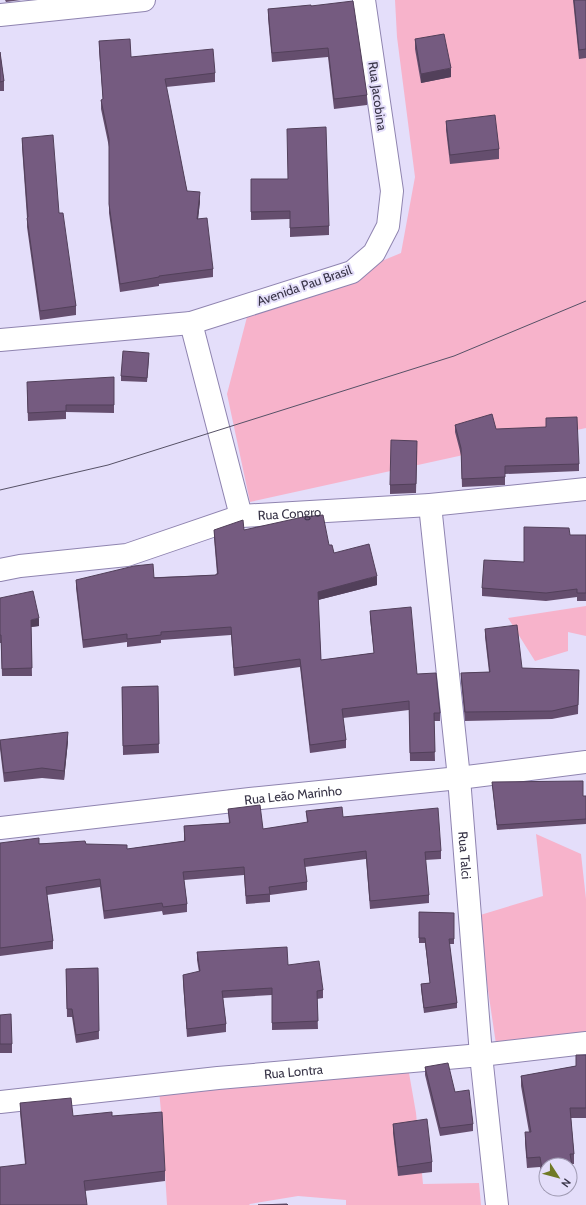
<svg xmlns="http://www.w3.org/2000/svg" width="586" height="1205" font-family="Cabin,sans-serif">
<style>
.green{fill:#f7b3cb}
.lines{fill:none;stroke-linecap:round;stroke-linejoin:round}
.minor-casing{stroke:#8f84b0;stroke-width:24}
.minor{stroke:#fff;stroke-width:22}
.tram{stroke:#565166;stroke-width:1}
.wall{fill:#654e6e}
.shaded-wall{fill:#52405a}
.building{fill:#755b80;stroke:#52405a}
.labels{text-anchor:middle;stroke-width:4;stroke-linejoin:round;paint-order:stroke}
.street-label{font-size:13px;fill:#383447;stroke:#e4defa}
</style>
<rect width="100%" height="100%" fill="#e4defa"/>
<!-- green -->
<g class="green">
<polygon points="395,0 586,0 586,428 250,502 227,394 247,317 401,253 415,177 397,37"/>
<polygon points="586,606 586,636 568,632 568,651 535,661 508,618"/>
<polygon points="536,834 581,854 586,899 586,1032 496,1044 477,916 543,896"/>
<polygon points="409,1073 416,1113 423,1184 479,1183 481,1205 346,1205 346,1200 298,1196 250,1204 249,1205 167,1205 162,1122 159,1090 218,1078"/>
</g>
<g class="lines">
<defs>
<g id="minor">
<polyline points="0,15 144,0"/>
<polyline points="191,323 241,516"/>
<polyline points="0,340 191,323 352,272 374,253 388,226 392,191 364,0"/>
<path id="s1" d="M430,505L459,778L481,1055L497,1205"/>
<path id="s2" d="M0,570L20,566L127,555L241,516L430,505L586,489"/>
<path id="s3" d="M0,828L250,799L459,778L586,762"/>
<path id="s4" d="M0,1102L218,1078L481,1055L586,1043"/>
</g>
</defs>
<!-- minor casing -->
<use href="#minor" class="minor-casing"/>
<!-- minor -->
<use href="#minor" class="minor"/>
<!-- tram -->
<polyline class="tram" points="0,490 108,465 454,356 586,301"/>
</g>
<!-- wall -->
<g class="wall">
<polygon points="5,0 21,0 6,2"/>
<polygon points="573,0 586,0 586,58 579,59"/>
<polygon points="311,6 367,95 367,105 334,109 328,57 272,62 268,18 268,9"/>
<polygon points="415,39 451,77 421,83 415,49"/>
<polygon points="99,41 131,57 215,73 215,82 166,87 187,191 200,201 198,219 213,269 213,277 159,284 159,286 120,292 109,213 109,147 101,109 101,100 103,100 99,50"/>
<polygon points="0,52 4,81 4,91 0,91"/>
<polygon points="446,121 499,149 499,159 450,164 446,130"/>
<polygon points="22,138 59,213 76,306 76,315 40,320 27,227 27,218 22,147"/>
<polygon points="251,179 329,226 329,235 290,237 290,219 251,220"/>
<polygon points="149,358 147,382 121,381 121,376"/>
<polygon points="114,377 114,413 66,412 66,419 28,421 27,390"/>
<polygon points="455,425 496,429 579,464 579,471 505,474 505,485 462,487 461,455 455,432"/>
<polygon points="417,450 416,493 390,494 390,485"/>
<polygon points="214,530 244,530 329,545 334,553 377,585 318,600 321,660 374,653 370,619 370,611 417,674 440,713 440,721 434,721 435,761 410,761 409,710 343,718 346,740 346,748 310,753 300,667 234,676 231,635 161,640 161,643 127,647 127,642 83,648 76,588 76,580 216,575 217,574 214,538"/>
<polygon points="570,535 586,535 586,601 577,601 577,597 546,601 482,596 482,588 524,562"/>
<polygon points="0,598 39,626 31,627 32,676 2,676 1,643 0,643"/>
<polygon points="485,629 522,668 579,670 578,714 552,719 465,721 461,681 461,673 489,672 485,637"/>
<polygon points="158,686 159,753 123,755 122,687"/>
<polygon points="0,740 68,741 64,780 42,778 4,782 0,749"/>
<polygon points="492,782 583,796 586,796 586,824 497,830"/>
<polygon points="228,809 263,829 307,823 306,811 343,817 441,851 441,859 425,860 429,895 429,903 370,909 366,859 305,867 307,882 307,890 270,895 270,902 246,904 244,875 184,880 187,904 187,912 163,915 162,911 104,919 100,887 47,895 53,941 53,949 0,956 0,843 86,844 127,849 184,841 184,826 229,823"/>
<polygon points="419,912 454,913 454,944 449,944 457,1003 457,1008 424,1013 421,989 421,984 430,983 425,943 419,943"/>
<polygon points="197,952 288,965 323,990 323,998 317,999 318,1029 272,1030 272,995 223,998 226,1024 226,1032 187,1037 183,983 183,975 199,972 197,960"/>
<polygon points="98,968 99,1039 76,1043 72,1017 67,1017 66,969"/>
<polygon points="0,1015 12,1044 12,1053 0,1053"/>
<polygon points="586,1055 586,1118 571,1118 574,1154 574,1164 572,1164 574,1177 574,1187 570,1188 570,1165 546,1165 546,1189 561,1189 544,1191 540,1167 527,1168 525,1143 525,1132 529,1132 521,1086 521,1076 576,1066"/>
<polygon points="425,1067 455,1092 473,1124 473,1131 440,1136 425,1075"/>
<polygon points="20,1103 73,1116 112,1116 165,1171 165,1181 85,1191 25,1164 20,1113"/>
<polygon points="393,1124 432,1162 432,1172 398,1176 393,1133"/>
</g>
<!-- shaded-wall -->
<g class="shaded-wall">
<polygon points="451,68 451,77 421,83 421,74"/>
<polygon points="200,192 200,201 197,228 197,219"/>
<polygon points="377,576 377,585 318,600 318,592"/>
<polygon points="39,618 39,626 31,627 31,620"/>
<polygon points="68,732 68,741 64,780 64,771"/>
</g>
<!-- building -->
<g class="building">
<polygon points="574,0 586,0 586,49 579,50"/>
<polygon points="353,1 367,95 334,99 328,48 272,53 268,9 311,5 311,6"/>
<polygon points="444,34 451,68 421,74 415,39"/>
<polygon points="130,39 131,57 213,49 215,73 165,79 187,191 200,192 197,219 207,218 213,269 159,276 159,277 120,284 109,204 109,139 101,100 103,99 99,41"/>
<polygon points="0,52 4,81 0,82"/>
<polygon points="495,115 499,149 450,155 446,121"/>
<polygon points="326,127 329,226 290,228 290,211 251,212 251,179 288,179 287,129"/>
<polygon points="53,135 59,213 63,213 76,306 40,311 27,218 28,217 22,138"/>
<polygon points="123,351 149,353 147,378 121,376"/>
<polygon points="114,377 114,405 66,405 66,411 28,413 27,382"/>
<polygon points="492,414 496,429 546,427 546,418 577,417 579,464 505,466 505,477 462,479 461,448 455,425"/>
<polygon points="391,440 417,441 416,484 390,485"/>
<polygon points="323,515 329,545 332,545 334,553 369,544 377,576 318,592 321,660 374,653 370,611 411,607 417,674 436,673 440,713 434,713 435,752 410,753 409,701 342,709 346,740 310,745 300,659 234,668 231,627 161,632 161,635 127,639 127,634 83,640 76,580 134,566 153,564 154,578 216,575 216,574 218,574 214,530 243,520 244,530 303,517"/>
<polygon points="524,527 569,528 570,535 586,535 586,593 577,593 577,589 546,593 482,588 484,560 524,562"/>
<polygon points="33,591 39,618 31,620 32,668 2,669 1,635 0,635 0,598"/>
<polygon points="517,625 522,668 579,670 578,705 552,711 465,712 461,673 490,672 485,629"/>
<polygon points="158,686 159,744 123,746 122,687"/>
<polygon points="68,732 64,771 42,768 4,773 0,740"/>
<polygon points="583,781 583,796 586,796 586,819 497,825 492,782"/>
<polygon points="260,805 263,829 308,822 306,811 342,807 343,817 438,808 441,851 425,852 429,895 370,901 366,851 304,859 307,882 269,887 270,894 246,896 244,867 183,872 187,904 163,907 162,903 104,911 100,879 46,887 53,941 0,948 0,843 39,838 39,844 85,841 86,844 127,845 127,849 185,841 184,826 230,823 228,809"/>
<polygon points="419,912 454,913 454,939 449,939 457,1003 424,1008 421,984 430,983 425,938 419,938"/>
<polygon points="287,947 288,965 319,961 323,990 317,991 318,1021 272,1023 272,988 222,991 226,1024 187,1029 183,975 200,971 197,952"/>
<polygon points="98,968 99,1031 76,1035 72,1009 67,1009 66,969"/>
<polygon points="11,1014 12,1044 0,1044 0,1015"/>
<polygon points="576,1055 586,1055 586,1108 570,1108 574,1154 570,1154 574,1177 570,1177 570,1165 546,1165 546,1181 544,1181 540,1157 527,1158 525,1132 531,1132 521,1076 576,1066"/>
<polygon points="448,1063 455,1092 469,1090 473,1124 440,1128 425,1067"/>
<polygon points="71,1098 73,1116 112,1112 112,1116 162,1112 165,1171 84,1181 87,1205 0,1205 0,1167 26,1164 20,1103"/>
<polygon points="427,1119 432,1162 398,1167 393,1124"/>
<polygon points="287,1204 288,1205 258,1205"/>
</g>
<g class="labels">
<!-- street labels -->
<g class="street-label">
<text transform="translate(378 96) rotate(82)" y="5">Rua Jacobina</text>
<text transform="translate(304 285) rotate(-19)" y="5">Avenida Pau Brasil</text>
<text dy="5" stroke="none"><textPath href="#s2" startOffset="297">Rua Congro</textPath></text>
<text dy="5" stroke="none"><textPath href="#s3" startOffset="295">Rua Leão Marinho</textPath></text>
<text dy="5" stroke="none"><textPath href="#s1" startOffset="352">Rua Talci</textPath></text>
<text dy="5" stroke="none"><textPath href="#s4" startOffset="295">Rua Lontra</textPath></text>
</g>
</g>
<!-- north arrow -->
<g transform="translate(558 1177) rotate(126)"><circle r="19" fill="#e4defa" stroke="#9f9ab2"/>
<path d="M0-3L7 15L0 10L-7 15Z" fill="#707a25"/>
<text y="-6" font-size="11" font-weight="bold" text-anchor="middle" fill="#383447">N</text>
</g>
</svg>
